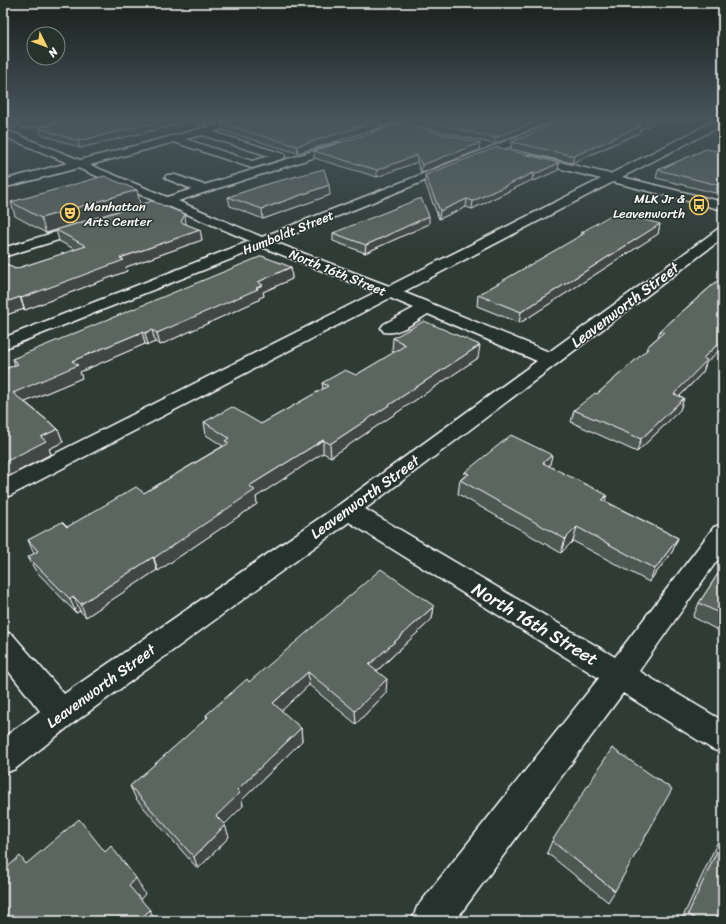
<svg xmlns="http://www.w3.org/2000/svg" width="726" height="924" font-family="Sriracha,sans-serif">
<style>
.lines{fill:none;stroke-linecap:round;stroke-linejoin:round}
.minor-casing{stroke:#fff;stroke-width:3}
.minor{fill:#26332d;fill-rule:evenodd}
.wall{fill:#4e5853;stroke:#fff}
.shaded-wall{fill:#404744;stroke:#fff}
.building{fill:#5b6661;stroke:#fff}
.labels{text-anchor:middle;stroke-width:3;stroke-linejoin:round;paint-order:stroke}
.far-poi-label{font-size:13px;fill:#fff;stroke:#26332d;text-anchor:end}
.far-street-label{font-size:13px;fill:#fff;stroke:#26332d}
.street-label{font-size:15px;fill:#fff;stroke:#26332d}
.near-street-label{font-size:18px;fill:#fff;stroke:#26332d}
</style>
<rect width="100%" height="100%" fill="#2f3b35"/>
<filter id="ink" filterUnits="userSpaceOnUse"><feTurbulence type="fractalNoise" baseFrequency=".025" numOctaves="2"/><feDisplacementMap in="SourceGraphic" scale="8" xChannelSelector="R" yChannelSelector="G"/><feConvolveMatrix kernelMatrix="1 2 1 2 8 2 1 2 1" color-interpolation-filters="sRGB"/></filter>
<g filter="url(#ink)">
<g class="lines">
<defs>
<g id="minor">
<path d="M238,119H255L253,121L213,132L284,154L285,156L284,158L252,168L174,142L90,165L167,197L192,189L167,179L165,177L167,175H175L204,185L339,143H347L348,145L347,147L178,201L262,237L563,119H577L274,242L389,286L601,179L526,160L525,158L526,156L530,155L610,174L719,119H723V125L622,177L723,202V210L613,182L403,292L549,352L718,229L723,228V238L365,509L615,657L714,527L723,524V552L639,671L723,721V753L712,749L623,693L455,921H412L417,907L599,678L349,522L72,724L15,769L3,774V738L40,711L3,664V631L13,635L64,694L340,504L537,361L428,314C416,321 399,335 384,332L381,328L384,324L414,308L390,298L11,495L3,498V480L376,292L262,247L3,349V338L250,241L166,205L160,207L156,206L154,203L155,201L78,168L3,188V180L68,163L3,136V129L80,160ZM202,135L269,156L252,161L185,139Z"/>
<polygon points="412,119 427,119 425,121 380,136 376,137 371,134 372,132"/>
<polygon points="86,223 91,224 93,227 91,230 3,257 3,248"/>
</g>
</defs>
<!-- minor casing -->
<use href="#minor" class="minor-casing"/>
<!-- minor -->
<use href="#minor" class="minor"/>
</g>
<!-- wall -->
<g class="wall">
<polygon points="3,119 67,119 26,129 19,126 7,129 3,128"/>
<polygon points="75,119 231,119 206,126 191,121 80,148 41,134 39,128"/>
<polygon points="341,119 406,119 381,127 381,122 378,120 359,124"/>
<polygon points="416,119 558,119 494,144 416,126"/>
<polygon points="566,119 663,119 640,130 639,133 572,163 511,149 512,142"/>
<polygon points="379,121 379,128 298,153 223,131 222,124 359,127"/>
<polygon points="480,143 479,150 421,173 417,162 377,177 314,158 314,151"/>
<polygon points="706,149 723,188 715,193 656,178 658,170"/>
<polygon points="559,163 558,170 534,181 532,180 472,209 466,207 439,219 425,183 425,175"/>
<polygon points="137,190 140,204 46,233 15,216 11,202"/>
<polygon points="330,195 263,219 230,206 228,197"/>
<polygon points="186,224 200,230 202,240 126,267 127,271 25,310 24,309 3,316 3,262 15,269 76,250 59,241 56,230"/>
<polygon points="429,224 365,253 333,241 333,233"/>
<polygon points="660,224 658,234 523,321 519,323 477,306 478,295 581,236 582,232"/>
<polygon points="291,267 292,279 263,292 264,296 259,298 259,300 160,345 155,342 148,345 145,344 80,372 82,378 25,402 58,429 63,442 49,449 51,454 3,479 3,370 15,365 12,359"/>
<polygon points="717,281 706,363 703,372 680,396 684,398 680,410 637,452 571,422 574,410 597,394 646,351 647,347 658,337 660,331"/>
<polygon points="393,338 478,358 331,457 323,453 256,497 257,504 158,571 157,570 86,617 80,611 76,613 35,570 28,557 34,554 28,540 67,527 144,493 223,446 206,435 204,422 261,424 323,389 322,383 356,375 395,352 392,351"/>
<polygon points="552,455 549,467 605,501 678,538 672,552 649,582 573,541 561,553 458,494 460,480 464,477 465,472"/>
<polygon points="723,566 723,633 693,617 699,603"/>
<polygon points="434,606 432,619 377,671 386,693 356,724 309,685 281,711 301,728 302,741 242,800 243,806 224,824 229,837 198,869 136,799 130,786 207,719 206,715 249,682"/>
<polygon points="723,834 723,921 681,921 719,839"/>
<polygon points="552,841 615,891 608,902 547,853"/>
</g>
<!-- shaded-wall -->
<g class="shaded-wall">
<polygon points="37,119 67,119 26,129 24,122"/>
<polygon points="170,119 190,119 191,121 80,148 78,141"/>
<polygon points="206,119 231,119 206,126"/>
<polygon points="359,119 378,119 359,124"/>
<polygon points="386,119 406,119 381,127 381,121"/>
<polygon points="543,119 558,119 494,144 495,138"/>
<polygon points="651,119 663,119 640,130 639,133 572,163 574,156 636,125"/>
<polygon points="17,120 19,126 7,129 5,122"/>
<polygon points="379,121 379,128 298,153 297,146"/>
<polygon points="480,143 479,150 421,173 422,165"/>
<polygon points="417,155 417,162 377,177 377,170"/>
<polygon points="559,163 558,170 534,181 535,174"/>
<polygon points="533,173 532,180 472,209 473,201"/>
<polygon points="723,182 723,188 715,193 718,185"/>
<polygon points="329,185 330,195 263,219 262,209"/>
<polygon points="137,190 140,204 46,233 41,218"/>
<polygon points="467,199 466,207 439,219 440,211"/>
<polygon points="185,214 186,224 181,222"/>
<polygon points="429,216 429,224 365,253 366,245"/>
<polygon points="660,224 658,234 523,321 519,323 521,312"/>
<polygon points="200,230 202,240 126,267 127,271 25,310 21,298 120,258"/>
<polygon points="291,267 292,279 263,292 264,296 259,298 259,300 160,345 157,333 258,282"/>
<polygon points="20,297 24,309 3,316 3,303"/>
<polygon points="152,330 155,342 148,345 145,333"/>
<polygon points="142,332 145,344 80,372 82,378 18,405 13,393 72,361"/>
<polygon points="723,339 723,347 706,363 703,372 670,406 674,394 703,358"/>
<polygon points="480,345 478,358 331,457 330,444"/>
<polygon points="684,398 680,410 637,452 641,439"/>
<polygon points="58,429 63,442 49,449 51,454 3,479 3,463 41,437"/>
<polygon points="323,440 323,453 256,497 257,504 158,571 154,558 249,486"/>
<polygon points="552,455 549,469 543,463"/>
<polygon points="607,495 603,508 602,500"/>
<polygon points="577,527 573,541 561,553 565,539"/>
<polygon points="678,538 672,552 649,582 655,569"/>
<polygon points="153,557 157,570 86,617 81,604"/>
<polygon points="74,597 80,611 76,613 70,599"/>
<polygon points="434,606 432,619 368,679 369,665"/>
<polygon points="308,672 309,685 275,717 273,703"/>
<polygon points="387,679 386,693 356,724 355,711"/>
<polygon points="301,728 302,741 242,800 243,806 220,829 216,816 237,790"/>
<polygon points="225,825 229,837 198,869 194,857"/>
<polygon points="136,878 145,894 138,902 129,886"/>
<polygon points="150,910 155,921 138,921"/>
</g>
<!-- building -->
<g class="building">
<polygon points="3,119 37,119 24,122 17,120 5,122 3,122"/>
<polygon points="75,119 170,119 78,141 39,128"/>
<polygon points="241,119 330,119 359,127 379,121 297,146 222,124"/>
<polygon points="416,119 543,119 495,138"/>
<polygon points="566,119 651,119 636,125 641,126 574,156 512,142"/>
<polygon points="400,124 480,143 422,165 417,155 377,170 314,151"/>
<polygon points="497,147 559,163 535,174 533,173 473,201 467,199 440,211 425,175"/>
<polygon points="706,149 719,151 723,149 723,182 718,185 658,170"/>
<polygon points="324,169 329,185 262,209 228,197 267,184"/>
<polygon points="104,176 137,190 41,218 11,202"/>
<polygon points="421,198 429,216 366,245 333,233"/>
<polygon points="152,201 185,214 181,222 200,230 120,258 124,260 21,298 20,297 3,303 3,262 15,269 86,246 56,230"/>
<polygon points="616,212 660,224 524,310 521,312 478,295 585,233 582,232"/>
<polygon points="262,256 291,267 258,282 263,285 256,288 258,289 157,333 152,330 145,333 142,332 72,361 78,365 13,393 58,429 41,437 46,441 3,463 3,370 18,364 12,359"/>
<polygon points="723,276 723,339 703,358 707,360 674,394 684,398 641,439 574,410 595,393 597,394 649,348 647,347 664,332 660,331"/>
<polygon points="424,321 480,345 330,444 323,440 249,486 255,490 154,558 153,557 81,604 74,597 70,599 28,557 38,551 28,540 62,522 67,527 136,487 144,493 229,443 225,441 229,438 204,422 232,407 261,424 328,386 322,383 345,370 356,375 406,345 393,338"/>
<polygon points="511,435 552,455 543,463 607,495 602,500 678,538 655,569 577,527 565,539 460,480 469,474 465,472"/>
<polygon points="723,566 723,615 699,603"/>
<polygon points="381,569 434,606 369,665 387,679 355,711 308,672 273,703 301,728 237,790 240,793 216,816 225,825 194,857 130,786 208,717 206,715 247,679 249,682"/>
<polygon points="612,748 672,789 615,891 552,841"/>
<polygon points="79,819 105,852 111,846 136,878 129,886 150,910 138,921 3,921 3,871 20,856 26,864"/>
<polygon points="723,838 723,921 698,921 688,914"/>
</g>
</g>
<!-- sky -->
<linearGradient id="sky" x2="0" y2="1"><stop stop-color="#1a201d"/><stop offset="0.48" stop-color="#47555c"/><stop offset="1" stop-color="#47555c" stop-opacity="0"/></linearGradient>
<rect width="726" height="249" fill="url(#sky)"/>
<!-- icons -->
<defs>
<symbol id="bus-ring" viewBox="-11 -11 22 22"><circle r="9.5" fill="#26332d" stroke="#ffd166" stroke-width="1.5"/><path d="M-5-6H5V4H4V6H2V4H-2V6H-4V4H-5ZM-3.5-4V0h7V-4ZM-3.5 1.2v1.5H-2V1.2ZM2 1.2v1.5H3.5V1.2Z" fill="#ffd166"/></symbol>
<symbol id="theatre-ring" viewBox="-11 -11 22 22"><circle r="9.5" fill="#26332d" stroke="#ffd166" stroke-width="1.5"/><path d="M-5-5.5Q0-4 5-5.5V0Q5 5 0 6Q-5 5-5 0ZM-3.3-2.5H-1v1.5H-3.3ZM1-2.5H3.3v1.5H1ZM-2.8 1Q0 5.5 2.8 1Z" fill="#ffd166"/></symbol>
</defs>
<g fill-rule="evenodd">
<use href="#bus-ring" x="688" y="194" width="22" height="22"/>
<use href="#theatre-ring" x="59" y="202" width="22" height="22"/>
</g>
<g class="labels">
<!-- far-poi labels -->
<g class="far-poi-label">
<text x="685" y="203">MLK Jr &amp;<tspan x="685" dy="15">Leavenworth</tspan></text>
<text x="84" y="211" text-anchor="start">Manhattan<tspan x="84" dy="15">Arts Center</tspan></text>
</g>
<!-- far-street labels -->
<g class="far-street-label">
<text transform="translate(288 232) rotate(-22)" y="5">Humboldt Street</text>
<text transform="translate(338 272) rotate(22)" y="5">North 16th Street</text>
</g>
<!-- street labels -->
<g class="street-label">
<text transform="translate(625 305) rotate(-37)" y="5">Leavenworth Street</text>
<text transform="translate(365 497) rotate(-36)" y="5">Leavenworth Street</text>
<text transform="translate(101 686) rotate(-36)" y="5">Leavenworth Street</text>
</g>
<!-- near-street labels -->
<g class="near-street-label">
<text transform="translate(535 624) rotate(31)" y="6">North 16th Street</text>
</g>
</g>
<!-- margin -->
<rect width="726" height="924" fill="none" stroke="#26332d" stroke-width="16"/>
<rect x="8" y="8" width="710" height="908" fill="none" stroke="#fff" stroke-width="1.5" filter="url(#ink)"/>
<!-- north arrow -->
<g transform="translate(46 46) rotate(132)"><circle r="19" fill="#26332d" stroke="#7d8581"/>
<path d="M0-3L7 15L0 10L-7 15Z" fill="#ffd166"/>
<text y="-6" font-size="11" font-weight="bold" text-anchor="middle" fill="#ffffff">N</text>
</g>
</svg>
